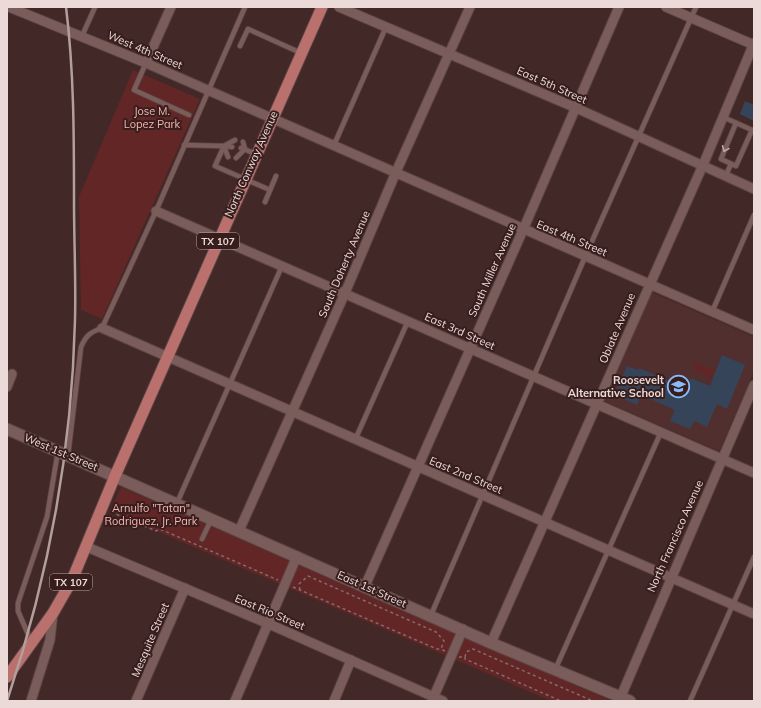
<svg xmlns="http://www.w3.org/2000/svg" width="761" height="708" font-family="Mulish,sans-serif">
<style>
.built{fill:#512f2e}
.green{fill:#622627}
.building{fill:#364459}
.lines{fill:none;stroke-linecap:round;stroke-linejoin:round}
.service-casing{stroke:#5a4544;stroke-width:6}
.minor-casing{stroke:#5a4544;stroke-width:11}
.tertiary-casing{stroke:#5a4544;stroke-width:13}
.primary-casing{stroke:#5a4544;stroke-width:13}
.path{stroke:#836c6a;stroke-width:1.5;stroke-dasharray:3 3;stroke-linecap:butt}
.service{stroke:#7a5c5a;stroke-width:4.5}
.minor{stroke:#7a5c5a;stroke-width:9}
.tertiary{stroke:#7a5c5a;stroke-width:11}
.primary{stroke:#ba716e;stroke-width:11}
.rail{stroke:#b29e9c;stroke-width:2.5}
.oneway{stroke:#bea8a6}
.labels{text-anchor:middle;stroke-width:4;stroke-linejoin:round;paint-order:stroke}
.shield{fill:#371e1d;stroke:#b6a2a1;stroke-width:1}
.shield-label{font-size:10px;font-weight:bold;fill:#ecdad9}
.street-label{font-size:11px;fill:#ecdad9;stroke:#371e1d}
.park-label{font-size:11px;fill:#f7b7b4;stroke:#371e1d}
.poi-label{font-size:11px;font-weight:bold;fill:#ecdad9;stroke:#371e1d;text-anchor:end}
</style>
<rect width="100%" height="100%" fill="#422826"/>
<!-- built -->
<polygon class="built" points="651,292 754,337 754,371 719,451 604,401"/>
<!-- green -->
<g class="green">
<polygon points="133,70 200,99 102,319 81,310 79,197"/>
<polygon points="695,362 715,370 711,378 692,369"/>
<polygon points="121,487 609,700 609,701 551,701 110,511"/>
</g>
<!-- building -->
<g class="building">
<polygon points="745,101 754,105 754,121 740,114"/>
<polygon points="722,355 745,365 727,409 717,404 707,427 694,421 690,429 670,421 675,410 641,395 637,405 614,395 627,366 638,370 639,368 686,388 691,378 710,386"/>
</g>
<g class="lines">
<defs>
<g id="service">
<polyline points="82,36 95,7"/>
<polyline points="240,46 248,29 301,53"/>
<polyline points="146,63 134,90 189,115"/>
<polyline points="723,117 752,130 736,166 721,159 736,123"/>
<polyline points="243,142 245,149"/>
<polyline points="184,145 224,146 215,166 270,190"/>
<polyline points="334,145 386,27"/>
<polyline points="224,146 235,140"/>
<polyline points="224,146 228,157"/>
<polyline points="224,146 232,147"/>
<polyline points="241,148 256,154"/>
<polyline points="236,158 245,149"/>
<polyline points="726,175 731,164"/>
<polyline points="265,202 276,176"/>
<polyline points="712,312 754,215"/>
<polyline points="355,440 408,321"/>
<path d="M68,455L81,347C86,335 91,332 102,328L156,211L245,7"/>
<polyline points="177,503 282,266"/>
<polyline points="202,539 211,520"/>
<polyline points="431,615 585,257 696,7"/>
<polyline points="31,641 18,611 18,603 47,517 58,451"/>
<polyline points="555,670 661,432"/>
<polyline points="690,701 754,557"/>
</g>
<g id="minor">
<polyline points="9,7 146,63 754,330"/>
<polyline points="339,7 574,107 754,189"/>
<polyline points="666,7 754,45"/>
<polyline points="146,63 171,7"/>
<polyline points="156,211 754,473"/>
<polyline points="102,328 754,614"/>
<polyline points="7,387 12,374"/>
<polyline points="239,531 345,293 396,172 470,7"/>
<polyline points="87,547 269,624 443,701"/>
<polyline points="365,586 523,230 619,7"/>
<polyline points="491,643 703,165 754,43"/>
<polyline points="31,701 50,640 53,613"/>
<polyline points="136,701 185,588"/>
<polyline points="235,701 297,556"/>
<polyline points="334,701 351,660"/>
<polyline points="432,701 463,629"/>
<polyline points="619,701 754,385"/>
</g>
<polyline id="tertiary" points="7,429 491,643 630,701"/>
<polyline id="primary" points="7,677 53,613 72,580 115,476 322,7"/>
</defs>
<!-- service casing -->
<use href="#service" class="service-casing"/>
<!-- minor casing -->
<use href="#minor" class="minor-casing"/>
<!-- tertiary casing -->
<use href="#tertiary" class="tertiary-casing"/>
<!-- primary casing -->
<use href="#primary" class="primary-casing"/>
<!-- path -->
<g class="path">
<polyline points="111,512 156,531 160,529 278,580"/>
<polyline points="293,587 437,649 441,649"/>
<polyline points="300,590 299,584 308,576 436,632 444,641 441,649 445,651"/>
<polyline points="459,657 465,657 465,659 561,701"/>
<polyline points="465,657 466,652 473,649 593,701"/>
</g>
<!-- service -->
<use href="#service" class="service"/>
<!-- minor -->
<use href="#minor" class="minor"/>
<!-- tertiary -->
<use href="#tertiary" class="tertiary"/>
<!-- primary -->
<use href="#primary" class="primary"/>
<!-- rail -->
<path class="rail" d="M7,701C48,579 72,449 75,320C76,281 74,241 74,201C74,136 74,71 66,7"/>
</g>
<!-- one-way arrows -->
<defs><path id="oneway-chevron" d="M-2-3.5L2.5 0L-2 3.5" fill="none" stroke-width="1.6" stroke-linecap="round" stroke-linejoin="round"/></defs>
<use class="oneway" href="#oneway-chevron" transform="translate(725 149) rotate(113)"/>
<!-- icons -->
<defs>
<symbol id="school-ring" viewBox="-11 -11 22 22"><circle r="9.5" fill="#371e1d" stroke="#8abafc" stroke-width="1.5"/><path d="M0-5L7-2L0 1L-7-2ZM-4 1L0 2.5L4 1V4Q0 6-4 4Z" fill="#8abafc"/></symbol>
</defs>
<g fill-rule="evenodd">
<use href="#school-ring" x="666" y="374" width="25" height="25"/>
</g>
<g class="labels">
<!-- shield labels -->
<g class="shield">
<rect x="197" y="233" width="42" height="16" rx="3"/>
<rect x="50" y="574" width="42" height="16" rx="3"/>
</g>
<g class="shield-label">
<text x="218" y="245">TX 107</text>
<text x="71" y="586">TX 107</text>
</g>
<!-- street labels -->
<g class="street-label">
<text transform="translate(145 50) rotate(23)" y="4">West 4th Street</text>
<text transform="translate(552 85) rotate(24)" y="4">East 5th Street</text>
<text transform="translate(251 164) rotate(-66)" y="4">North Conway Avenue</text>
<text transform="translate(572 238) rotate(23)" y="4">East 4th Street</text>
<text transform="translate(344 264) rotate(-67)" y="4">South Doherty Avenue</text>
<text transform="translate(492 270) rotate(-66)" y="4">South Miller Avenue</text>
<text transform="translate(617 328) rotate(-67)" y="4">Oblate Avenue</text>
<text transform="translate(460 331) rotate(24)" y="4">East 3rd Street</text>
<text transform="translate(61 452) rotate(23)" y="4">West 1st Street</text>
<text transform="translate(466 475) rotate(23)" y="4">East 2nd Street</text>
<text transform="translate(675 536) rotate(-66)" y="4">North Francisco Avenue</text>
<text transform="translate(372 589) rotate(24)" y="4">East 1st Street</text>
<text transform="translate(270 612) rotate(23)" y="4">East Rio Street</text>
<text transform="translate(150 640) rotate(-67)" y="4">Mesquite Street</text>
</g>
<!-- park labels -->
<g class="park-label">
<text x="152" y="115">Jose M.<tspan x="152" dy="13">Lopez Park</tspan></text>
<text x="151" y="512">Arnulfo "Tatan"<tspan x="151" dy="13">Rodriguez, Jr. Park</tspan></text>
</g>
<!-- poi labels -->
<g class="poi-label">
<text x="664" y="384">Roosevelt<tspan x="664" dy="13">Alternative School</tspan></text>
</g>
</g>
<!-- border -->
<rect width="761" height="708" fill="none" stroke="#ecdad9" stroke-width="16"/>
</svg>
